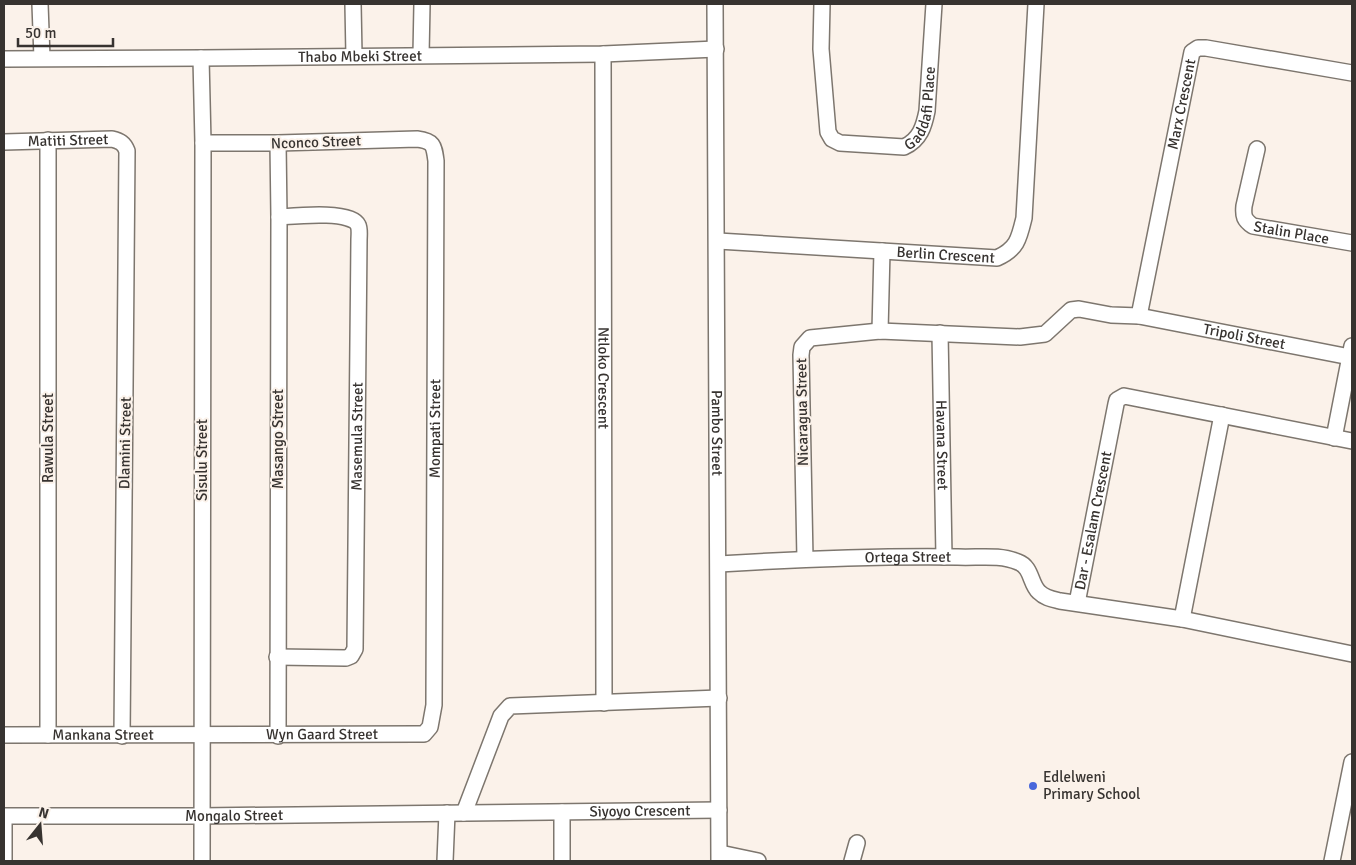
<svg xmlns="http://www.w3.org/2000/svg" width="1356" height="865" font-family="Signika,sans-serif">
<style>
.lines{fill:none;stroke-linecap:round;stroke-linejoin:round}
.minor-casing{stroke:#7d766e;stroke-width:18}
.minor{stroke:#fff;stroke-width:15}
.poi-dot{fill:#4867db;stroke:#fbf2ea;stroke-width:2}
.labels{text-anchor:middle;stroke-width:4;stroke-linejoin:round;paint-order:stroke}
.street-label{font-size:15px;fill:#373330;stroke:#fbf2ea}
.poi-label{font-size:15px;fill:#373330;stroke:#fbf2ea;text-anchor:start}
</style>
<rect width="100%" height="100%" fill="#fbf2ea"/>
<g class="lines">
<defs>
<g id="minor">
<polyline points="40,4 42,58"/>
<polyline points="353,4 354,56"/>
<path id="s1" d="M715,4L719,861"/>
<path id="s2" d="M822,4L821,49L828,132L832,139L840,143L904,147C920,140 924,126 927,111L934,4"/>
<path id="s3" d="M603,54L604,703"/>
<polyline points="421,55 422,4"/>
<polyline points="201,58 203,143 202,861"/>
<path id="s4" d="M4,59L201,58L603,54L716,49"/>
<path id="s5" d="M4,142L112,139C120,141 124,143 127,151L122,736"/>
<polyline points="278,143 279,217 278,736"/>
<path id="s6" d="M1257,149L1244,206C1243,216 1244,220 1253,226L1352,243"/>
<path id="s7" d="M718,241L997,258C1017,249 1019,239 1024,218L1036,4"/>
<path id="s8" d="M1139,316L1192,52L1198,48H1206L1352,73"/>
<polyline points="880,331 882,251"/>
<path id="s9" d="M940,333L944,557"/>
<polyline points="1334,438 1352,346"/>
<path id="s10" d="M805,559L801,355L802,347L810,338L880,331L1020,337L1045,334L1071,310L1079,309L1111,315L1139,316L1350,357"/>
<path id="s11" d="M719,564C798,559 878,556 958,557C977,558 1000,554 1018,562C1032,567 1030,584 1039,592C1045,598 1052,599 1060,601L1182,619L1352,654"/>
<path id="s12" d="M1077,603L1116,404L1117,400L1124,396L1352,441"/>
<polyline points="1182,619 1222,415"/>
<path id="s13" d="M277,657L346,658L351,656L355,649L359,240C359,236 360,229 358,225C352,210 294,216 279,217"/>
<path id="s14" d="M4,735L417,734H424L430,727L434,705L436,161C434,146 434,141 417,139L278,143H203"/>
<polyline points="48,735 48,140"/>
<polyline points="562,812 562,861"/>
<polyline points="464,813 501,716 510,706 719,698"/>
<polyline points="720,853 758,861"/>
<path id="s15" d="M4,861V816H201L719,810"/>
<polyline points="445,861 447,813"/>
<polyline points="852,861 857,843"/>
<polyline points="1332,861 1352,762"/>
</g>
</defs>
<!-- minor casing -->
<use href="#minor" class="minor-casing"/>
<!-- minor -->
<use href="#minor" class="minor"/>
</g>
<!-- markers -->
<circle class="poi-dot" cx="1033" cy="786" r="5"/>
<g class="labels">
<!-- street labels -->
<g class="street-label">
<text dy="5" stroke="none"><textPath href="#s4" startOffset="356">Thabo Mbeki Street</textPath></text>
<text dy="5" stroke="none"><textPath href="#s2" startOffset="255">Gaddafi Place</textPath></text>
<text dy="5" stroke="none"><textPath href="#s8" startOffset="216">Marx Crescent</textPath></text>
<text dy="5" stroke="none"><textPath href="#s5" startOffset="64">Matiti Street</textPath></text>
<text transform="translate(316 142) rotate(-2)" y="5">Nconco Street</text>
<text dy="5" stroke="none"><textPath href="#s6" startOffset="121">Stalin Place</textPath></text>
<text dy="5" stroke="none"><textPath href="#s7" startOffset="228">Berlin Crescent</textPath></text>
<text dy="5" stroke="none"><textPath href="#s10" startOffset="671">Tripoli Street</textPath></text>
<text dy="5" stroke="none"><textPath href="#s3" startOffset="324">Ntloko Crescent</textPath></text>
<text transform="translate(802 412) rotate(-91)" y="5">Nicaragua Street</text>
<text dy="5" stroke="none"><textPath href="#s14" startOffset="728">Mompati Street</textPath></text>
<text dy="5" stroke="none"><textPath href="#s1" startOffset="429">Pambo Street</textPath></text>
<text dy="5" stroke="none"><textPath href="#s13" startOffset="295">Masemula Street</textPath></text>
<text transform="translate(48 438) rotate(-90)" y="5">Rawula Street</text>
<text transform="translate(278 439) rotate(-90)" y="5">Masango Street</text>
<text transform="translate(125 443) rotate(-89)" y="5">Dlamini Street</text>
<text dy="5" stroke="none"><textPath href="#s9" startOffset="112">Havana Street</textPath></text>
<text transform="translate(202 460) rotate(-90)" y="5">Sisulu Street</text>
<text dy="5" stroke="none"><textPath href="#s12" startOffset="84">Dar - Esalam Crescent</textPath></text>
<text dy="5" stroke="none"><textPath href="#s11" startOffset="189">Ortega Street</textPath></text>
<text dy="5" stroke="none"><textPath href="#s14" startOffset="99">Mankana Street</textPath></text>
<text dy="5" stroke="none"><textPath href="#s14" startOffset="318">Wyn Gaard Street</textPath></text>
<text dy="5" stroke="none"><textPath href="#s15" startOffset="681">Siyoyo Crescent</textPath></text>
<text dy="5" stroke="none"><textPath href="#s15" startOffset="275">Mongalo Street</textPath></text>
</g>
<!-- poi labels -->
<g class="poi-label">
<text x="1043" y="782">Edlelweni<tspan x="1043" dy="17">Primary School</tspan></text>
</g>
</g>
<!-- border -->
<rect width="1356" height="865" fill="none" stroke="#373330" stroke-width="10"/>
<!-- north arrow -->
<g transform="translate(40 825) rotate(17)" stroke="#fbf2ea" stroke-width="4" paint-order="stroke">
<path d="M0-4L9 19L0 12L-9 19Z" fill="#373330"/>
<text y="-8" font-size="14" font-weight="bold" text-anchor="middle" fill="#373330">N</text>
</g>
<!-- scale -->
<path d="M18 38v8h95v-8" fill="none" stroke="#373330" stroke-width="2.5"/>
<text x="25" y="38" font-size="15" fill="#373330" stroke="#fbf2ea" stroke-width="4" paint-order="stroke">50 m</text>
</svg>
